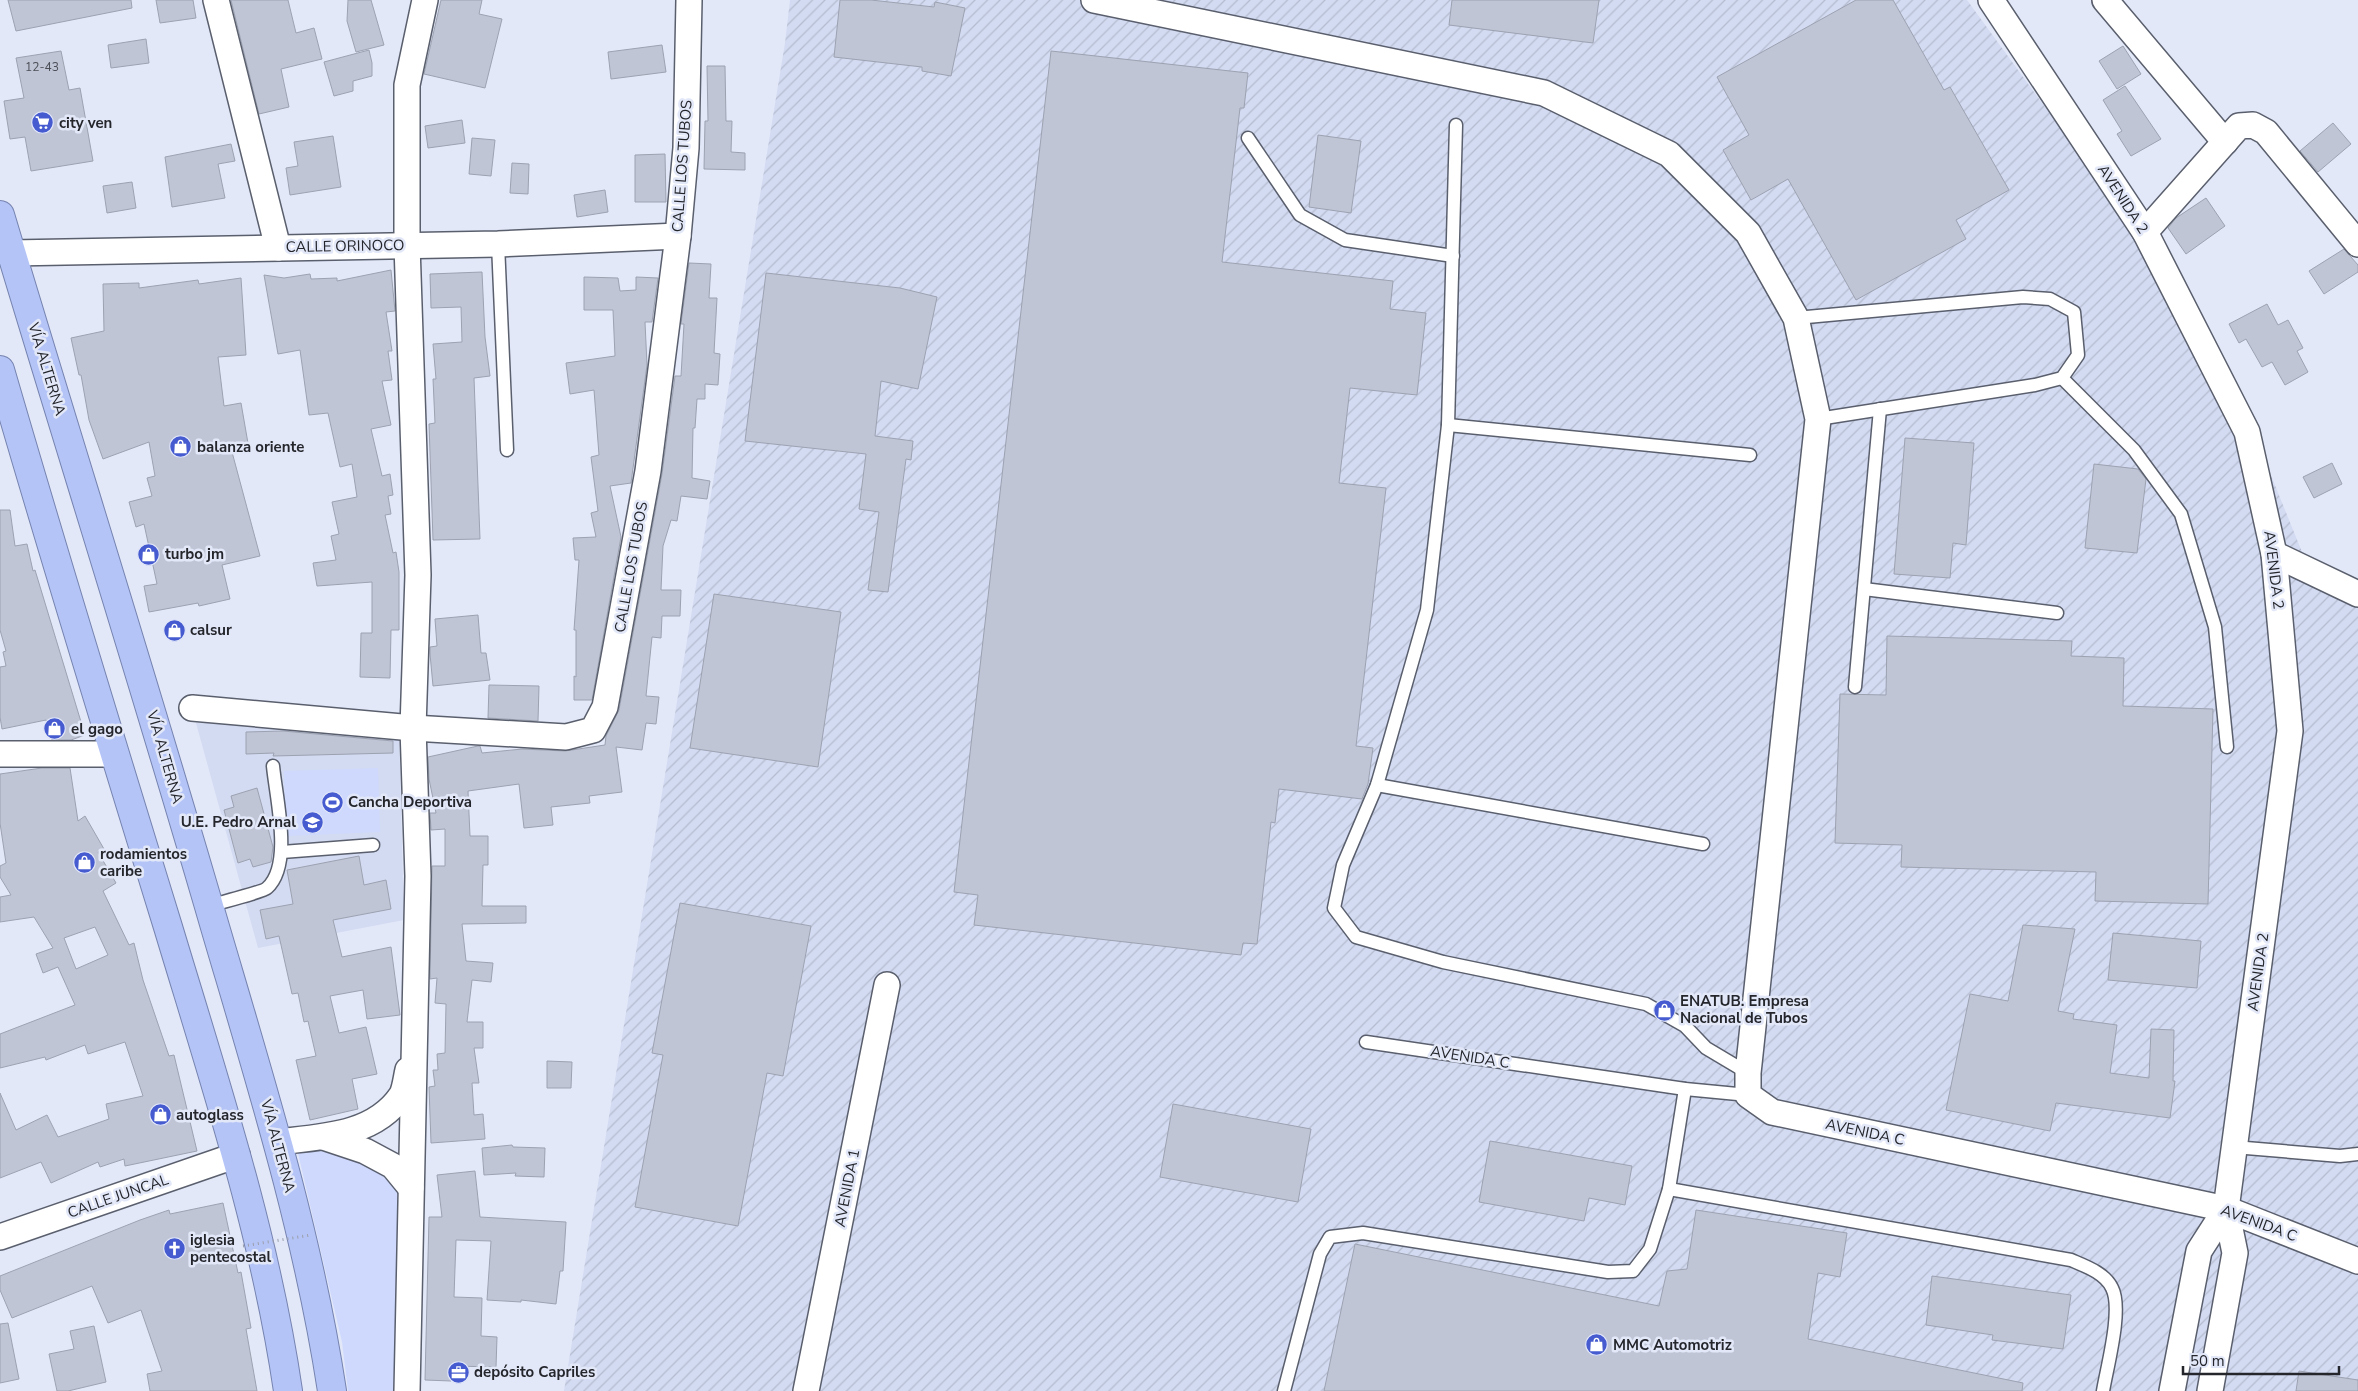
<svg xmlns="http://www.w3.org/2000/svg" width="2358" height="1391" font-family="'Nunito Sans',sans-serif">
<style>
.built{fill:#d3dbf2}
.industrial{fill:url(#industrial-furrows)}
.green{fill:#ced9fd}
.building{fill:#bfc5d5;stroke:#9da2b1;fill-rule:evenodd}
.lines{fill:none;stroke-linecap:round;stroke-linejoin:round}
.service-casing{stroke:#5a5f6d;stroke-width:15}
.minor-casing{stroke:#5a5f6d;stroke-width:28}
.trunk-casing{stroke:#7583af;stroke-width:30}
.service{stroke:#fff;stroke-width:12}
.minor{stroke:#fff;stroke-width:25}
.trunk{stroke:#b4c4f7;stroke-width:28}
.path-bridge{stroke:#9b9fac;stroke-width:3;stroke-dasharray:1 4;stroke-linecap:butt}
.labels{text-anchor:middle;stroke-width:5;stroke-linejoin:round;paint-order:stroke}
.number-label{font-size:12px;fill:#4b4e56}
.poi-label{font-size:15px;font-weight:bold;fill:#24262c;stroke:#e3e8f9;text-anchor:start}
.street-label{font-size:15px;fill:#24262c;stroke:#e3e8f9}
</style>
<defs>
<pattern id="industrial-furrows" width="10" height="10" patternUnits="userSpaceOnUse" patternTransform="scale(1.25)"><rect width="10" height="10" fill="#d3dbf2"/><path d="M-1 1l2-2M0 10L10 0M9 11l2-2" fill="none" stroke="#b5bcd0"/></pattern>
</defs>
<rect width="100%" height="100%" fill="#e3e8f9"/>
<!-- built -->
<polygon class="built" points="196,723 399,725 404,920 258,948"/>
<!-- industrial -->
<polygon class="industrial" points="790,0 1967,0 2171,280 2268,468 2315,584 2358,605 2358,1391 564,1391 785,43"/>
<!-- green -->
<g class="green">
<polygon points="378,768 380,832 286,836 284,771"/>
<path d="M297,1149C341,1151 368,1161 401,1190L395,1391H348L342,1342Z"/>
</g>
<!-- building -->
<g class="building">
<polygon points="8,0 131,0 132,8 16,31"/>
<polygon points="156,0 193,0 196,18 160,23"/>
<polygon points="231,0 288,0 296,33 314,28 322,59 281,69 289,107 259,114"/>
<polygon points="348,0 371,0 384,45 356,52 347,21"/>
<polygon points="441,0 482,0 479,14 502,19 485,88 424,74"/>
<polygon points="840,0 871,0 934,7 935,2 965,8 951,76 922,71 922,67 834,57"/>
<polygon points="1452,0 1599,0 1593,43 1449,25"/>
<polygon points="1856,0 1893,0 1944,90 1950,87 2009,190 1956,220 1966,239 1856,300 1788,179 1751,200 1723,150 1749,135 1717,77"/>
<polygon points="146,39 149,63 111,68 108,45"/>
<polygon points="662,45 666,72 611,79 608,52"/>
<polygon points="2123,46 2141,74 2117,89 2099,61"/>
<polygon points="369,50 372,63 372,76 353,81 353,91 334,96 324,62"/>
<polygon points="61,51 69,90 80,88 93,161 31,171 25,137 10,139 4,101 24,98 16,58"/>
<polygon points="1051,51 1248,73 1244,108 1240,108 1222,262 1393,281 1390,309 1426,313 1417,395 1350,388 1339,483 1386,488 1356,746 1373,748 1368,784 1362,799 1279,789 1275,823 1271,822 1257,944 1243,943 1241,955 974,925 978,895 954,892"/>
<polygon points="707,66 725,66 726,121 732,121 731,152 745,153 745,170 704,169 705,121 708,121"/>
<polygon points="2125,86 2161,139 2131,156 2117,134 2122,131 2103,100"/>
<polygon points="462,120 465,143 428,148 425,126"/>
<polygon points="2333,123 2351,144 2318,172 2300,151"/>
<polygon points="1318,135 1361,141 1351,213 1309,207"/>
<polygon points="333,136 341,187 290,195 286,168 298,166 294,142"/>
<polygon points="472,138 495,140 491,176 469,174"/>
<polygon points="231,144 235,161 218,164 225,198 172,207 165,157"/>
<polygon points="665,154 666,202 635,202 635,155"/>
<polygon points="512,163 529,164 528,194 510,193"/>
<polygon points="132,182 136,208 107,213 103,186"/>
<polygon points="605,190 608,212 577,217 574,195"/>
<polygon points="2206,198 2225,226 2186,254 2168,228 2176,218"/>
<polygon points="2344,249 2358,265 2358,272 2324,294 2309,271"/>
<polygon points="689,263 711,264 709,298 717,298 714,353 720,354 718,385 705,384 705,399 697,399 695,428 693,428 692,478 710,481 707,499 681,496 677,521 671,520 663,546 661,590 681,590 680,616 662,616 661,638 652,637 646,696 659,697 656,724 646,723 642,750 616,747 622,792 589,796 590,803 551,807 553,825 524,828 519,784 468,791 470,836 488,836 488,865 483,865 482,906 526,906 526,923 462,924 466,961 493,963 491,982 472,980 467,1022 483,1022 483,1048 474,1048 479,1083 472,1083 474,1115 483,1114 485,1139 431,1143 429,1087 435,1086 433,1070 438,1070 437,1054 445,1053 446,1004 435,1003 437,978 430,979 432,866 445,866 445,829 431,830 430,813 436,813 429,779 428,757 478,746 480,746 482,753 522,749 565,751 605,745 606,736 619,710 662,474 675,376 681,376 684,324 681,324"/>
<polygon points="391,270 395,311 386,312 392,351 388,351 392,380 382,381 391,425 371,429 382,476 390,474 393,495 388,496 391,514 385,515 393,553 396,552 399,572 399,630 391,630 390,678 360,677 361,633 372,633 372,582 317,586 313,563 336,560 331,536 339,534 332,502 357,497 352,464 340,467 328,413 309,415 300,350 278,354 264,275 284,278 310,274 311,279 337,278 337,281"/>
<polygon points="482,272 485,337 490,376 474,378 480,539 433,540 429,424 435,423 433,379 436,379 433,344 462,342 461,307 431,308 430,274"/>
<polygon points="766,273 900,288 937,297 918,389 881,381 875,436 913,441 911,460 906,459 888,592 868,590 879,512 859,509 866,454 745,441"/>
<polygon points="584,277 618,278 620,291 636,290 636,277 658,278 652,322 645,322 647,365 631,483 610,486 621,537 592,700 574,700 574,676 576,677 576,630 574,630 579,560 575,560 573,538 596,537 591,513 598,511 591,457 599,455 594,390 570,394 566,363 615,356 613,310 584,310"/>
<polygon points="241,278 246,355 218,357 224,406 241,403 249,449 232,452 260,556 222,565 230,599 199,606 198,603 149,612 144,586 157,584 144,524 136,527 129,502 152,496 147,478 155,476 149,442 103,459 89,420 81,375 79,375 71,338 104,331 103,284 139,283 139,288 198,280 199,284"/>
<polygon points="2267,304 2278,325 2288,320 2303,348 2297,351 2308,372 2285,385 2272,362 2262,367 2246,339 2239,343 2229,324"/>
<polygon points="1905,438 1974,443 1966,545 1953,543 1950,578 1894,574"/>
<polygon points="2332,463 2342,484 2314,498 2303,477"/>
<polygon points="2094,464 2138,469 2146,479 2137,553 2085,548"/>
<polygon points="0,510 10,510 15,546 27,544 33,571 35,570 85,735 71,740 52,740 46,720 2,729 0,717 0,667 6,666 3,652 6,651 0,630"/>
<polygon points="714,594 841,612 818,767 690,748"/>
<polygon points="478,615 481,653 486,653 490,680 433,686 430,654 430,647 437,646 435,619"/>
<polygon points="1887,636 2072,641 2071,656 2124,658 2123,706 2213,709 2208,904 2095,901 2096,872 1901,867 1902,845 1835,843 1840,694 1886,695"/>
<polygon points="489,685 539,686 538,721 488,718"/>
<polygon points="283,731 393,741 393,753 273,756 274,753 246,754 246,732"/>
<path d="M42,768H70L78,821L85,816L104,849L98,852L116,883L103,891L129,945L134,943L143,980L169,1056L174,1055L197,1151L125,1166L124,1159L100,1167L98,1162L51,1183L41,1162L0,1178V1093L16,1130L47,1115L58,1137L109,1119L106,1104L143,1096L125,1042L88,1054L85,1045L46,1060L45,1057L0,1068V1034L75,1005L58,967L43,973L36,954L53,948L34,917L0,922V897L11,895L0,877V866L6,863L0,823V774ZM95,927L108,955L76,969L64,938Z"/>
<polygon points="257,788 273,847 271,862 253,867 250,859 238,863 224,810 234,807 231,796"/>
<polygon points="359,856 364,885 386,880 391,909 333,920 342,957 391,947 400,1015 367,1019 363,990 330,996 339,1033 366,1027 377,1074 352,1079 358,1109 310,1120 296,1060 316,1056 308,1021 304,1022 298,993 292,994 279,936 266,939 260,910 293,904 287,870"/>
<polygon points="680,903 811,926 783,1076 767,1073 738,1226 635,1207 663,1055 652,1053"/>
<polygon points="2023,925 2075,929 2058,1011 2074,1014 2073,1019 2117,1025 2110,1073 2149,1078 2151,1029 2174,1030 2173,1081 2175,1081 2170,1118 2056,1103 2050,1131 1946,1110 1970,994 2008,1001"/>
<polygon points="2113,933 2201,941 2197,988 2108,980"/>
<polygon points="547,1061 572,1062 571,1088 547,1088"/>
<polygon points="1173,1104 1311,1129 1298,1202 1160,1177"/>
<polygon points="1490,1141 1632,1166 1625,1205 1589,1198 1584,1221 1479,1202"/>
<polygon points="512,1145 513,1147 545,1148 544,1177 515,1176 516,1173 484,1175 482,1148"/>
<polygon points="475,1171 480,1217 566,1222 563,1271 560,1271 556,1304 521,1300 521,1302 487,1300 491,1241 456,1240 454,1297 482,1298 481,1336 497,1337 496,1367 452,1366 451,1381 425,1380 429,1217 442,1217 437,1175"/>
<polygon points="223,1203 238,1273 241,1272 251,1328 246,1329 257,1391 150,1391 147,1374 162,1371 141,1310 108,1323 92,1286 12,1318 0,1290 0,1276 140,1220 169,1210 170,1214"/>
<polygon points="1696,1210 1847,1233 1840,1277 1818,1273 1808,1339 2023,1383 2022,1391 1324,1391 1355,1244 1659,1306 1667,1271 1687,1269"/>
<polygon points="1932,1276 2071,1295 2063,1349 1992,1340 1993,1335 1926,1325"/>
<polygon points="8,1323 19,1379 0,1383 0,1324"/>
<polygon points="94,1326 106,1382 68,1391 57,1391 49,1354 74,1349 70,1331"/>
<polygon points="2299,1371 2358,1380 2358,1391 2296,1391"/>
</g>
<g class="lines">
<defs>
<g id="service">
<polyline points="1456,125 1448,425 1427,610 1377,785 1343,865 1334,908 1356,937 1443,962 1646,1004 1685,1026 1706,1048 1748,1073"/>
<polyline points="1248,138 1300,215 1345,240 1453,256"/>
<polyline points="498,244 507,450"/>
<polyline points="1796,318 2023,297 2050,299 2074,312 2078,355 2062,378 2035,385 1818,419"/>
<polyline points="2062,378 2134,450 2181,514 2215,627 2227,747"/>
<polyline points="1448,425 1750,455"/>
<polyline points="1864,589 2057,613"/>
<polyline points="1855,687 1880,409"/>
<polyline points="1377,785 1703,844"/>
<polyline points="282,852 373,845"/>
<path d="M209,906C218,903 263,892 267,888C293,865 276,798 273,766"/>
<polyline points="1366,1042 1685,1089 1748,1095"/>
<polyline points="2234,1147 2340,1156 2358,1154"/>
<path d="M1669,1189L2071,1260C2085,1266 2105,1273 2112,1288C2123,1309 2107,1367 2103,1391"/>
<polyline points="1284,1391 1320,1254 1330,1237 1363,1233 1608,1272 1633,1271 1650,1249 1669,1189 1685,1089"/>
</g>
<g id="minor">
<polyline points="216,0 278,248"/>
<polyline points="1094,0 1544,93 1669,154 1748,233 1796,318 1818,419 1748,1073 1748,1095 1772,1112 2226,1209 2358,1261"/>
<polyline points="1991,0 2145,232 2247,432 2274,554 2290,731 2226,1209 2235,1253 2210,1391"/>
<polyline points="2105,0 2225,142"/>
<polyline points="2145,232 2239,126 2253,125 2266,132 2358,244"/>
<polyline points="11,253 498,244 678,236"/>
<polyline points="2274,554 2358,594"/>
<polyline points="192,708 413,728 566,737 593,730 605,707 648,471 678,236 686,148 689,0"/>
<polyline points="0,754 115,754"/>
<polyline points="323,1137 365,1151 393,1166 411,1188"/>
<path d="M277,1142C320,1137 374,1136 401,1096C405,1090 406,1078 408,1070"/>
<polyline points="0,1237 237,1155"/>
<polyline points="407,1391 418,876 413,728 418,575 407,245 407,85 425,0"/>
<polyline points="806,1391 887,985"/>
<polyline points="2172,1391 2199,1251 2226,1209"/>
</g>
<g id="trunk">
<path d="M0,215C71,452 146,689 215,927C260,1080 308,1233 332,1391"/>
<path d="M0,370C54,556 111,742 168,927C214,1080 265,1233 288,1391"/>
</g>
</defs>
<!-- service casing -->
<use href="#service" class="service-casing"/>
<!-- minor casing -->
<use href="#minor" class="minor-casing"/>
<!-- trunk casing -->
<use href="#trunk" class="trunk-casing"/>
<!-- service -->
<use href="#service" class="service"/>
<!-- minor -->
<use href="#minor" class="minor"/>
<!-- trunk -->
<use href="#trunk" class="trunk"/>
<!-- path-bridge -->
<polyline class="path-bridge" points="243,1246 311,1235"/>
</g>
<!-- icons -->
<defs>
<symbol id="supermarket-disc" viewBox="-11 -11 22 22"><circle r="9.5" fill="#455bcf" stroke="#e3e8f9"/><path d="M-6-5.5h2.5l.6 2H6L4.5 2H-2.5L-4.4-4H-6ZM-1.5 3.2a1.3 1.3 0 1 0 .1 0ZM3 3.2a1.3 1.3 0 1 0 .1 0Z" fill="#fff"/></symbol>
<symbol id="shop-disc" viewBox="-11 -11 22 22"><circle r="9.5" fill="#455bcf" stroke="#e3e8f9"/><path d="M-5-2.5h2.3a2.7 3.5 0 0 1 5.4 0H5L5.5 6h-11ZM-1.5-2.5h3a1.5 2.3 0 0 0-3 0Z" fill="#fff"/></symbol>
<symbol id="stadium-disc" viewBox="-11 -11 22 22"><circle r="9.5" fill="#455bcf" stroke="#e3e8f9"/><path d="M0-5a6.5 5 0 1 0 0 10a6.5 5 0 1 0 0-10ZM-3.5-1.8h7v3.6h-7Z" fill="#fff"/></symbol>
<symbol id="school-disc" viewBox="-11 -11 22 22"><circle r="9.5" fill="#455bcf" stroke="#e3e8f9"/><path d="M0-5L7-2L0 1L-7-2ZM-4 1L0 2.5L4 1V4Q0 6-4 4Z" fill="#fff"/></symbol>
<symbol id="church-disc" viewBox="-11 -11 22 22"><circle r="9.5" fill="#455bcf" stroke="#e3e8f9"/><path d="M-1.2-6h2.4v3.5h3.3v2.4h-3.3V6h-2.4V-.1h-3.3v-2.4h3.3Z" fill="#fff"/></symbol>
<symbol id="office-disc" viewBox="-11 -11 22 22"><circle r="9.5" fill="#455bcf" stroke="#e3e8f9"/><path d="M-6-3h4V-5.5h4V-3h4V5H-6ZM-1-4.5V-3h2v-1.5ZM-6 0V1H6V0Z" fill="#fff"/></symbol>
</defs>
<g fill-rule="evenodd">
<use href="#supermarket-disc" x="30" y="110" width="25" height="25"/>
<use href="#shop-disc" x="168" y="434" width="25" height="25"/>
<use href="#shop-disc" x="136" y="542" width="25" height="25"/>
<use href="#shop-disc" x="162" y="618" width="25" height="25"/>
<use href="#shop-disc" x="42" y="716" width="25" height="25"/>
<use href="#stadium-disc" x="320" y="790" width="25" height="25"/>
<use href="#school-disc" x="300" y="810" width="25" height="25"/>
<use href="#shop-disc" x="72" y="850" width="25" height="25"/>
<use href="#shop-disc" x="1652" y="998" width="25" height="25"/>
<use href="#shop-disc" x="148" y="1102" width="25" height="25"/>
<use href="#church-disc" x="162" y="1236" width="25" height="25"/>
<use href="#shop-disc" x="1584" y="1332" width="25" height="25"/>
<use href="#office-disc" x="446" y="1360" width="25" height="25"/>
</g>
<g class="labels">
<!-- number labels -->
<g class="number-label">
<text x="42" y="71">12-43</text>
</g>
<!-- poi labels -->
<g class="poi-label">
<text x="59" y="128">city ven</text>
<text x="197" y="452">balanza oriente</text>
<text x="165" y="559">turbo jm</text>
<text x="190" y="635">calsur</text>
<text x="71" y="734">el gago</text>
<text x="348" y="807">Cancha Deportiva</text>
<text x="296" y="827" text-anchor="end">U.E. Pedro Arnal</text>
<text x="100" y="859">rodamientos<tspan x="100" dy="17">caribe</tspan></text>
<text x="1680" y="1006">ENATUB. Empresa<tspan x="1680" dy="17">Nacional de Tubos</tspan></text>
<text x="176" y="1120">autoglass</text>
<text x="190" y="1245">iglesia<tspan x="190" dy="17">pentecostal</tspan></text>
<text x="1613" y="1350">MMC Automotriz</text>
<text x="474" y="1377">depósito Capriles</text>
</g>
<!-- street labels -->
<g class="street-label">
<text transform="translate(682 166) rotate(-86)" y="5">CALLE LOS TUBOS</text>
<text transform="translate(2123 199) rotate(57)" y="5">AVENIDA 2</text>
<text transform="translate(345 246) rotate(-1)" y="5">CALLE ORINOCO</text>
<text transform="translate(47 369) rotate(73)" y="5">VÍA ALTERNA</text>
<text transform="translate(631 567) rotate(-80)" y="5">CALLE LOS TUBOS</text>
<text transform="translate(2274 570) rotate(83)" y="5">AVENIDA 2</text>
<text transform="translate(165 757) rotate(74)" y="5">VÍA ALTERNA</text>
<text transform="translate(2258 972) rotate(-82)" y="5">AVENIDA 2</text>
<text transform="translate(1470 1057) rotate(9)" y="5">AVENIDA C</text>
<text transform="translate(1865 1132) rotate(12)" y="5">AVENIDA C</text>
<text transform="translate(278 1146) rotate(75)" y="5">VÍA ALTERNA</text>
<text transform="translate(847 1188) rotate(-79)" y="5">AVENIDA 1</text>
<text transform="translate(118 1196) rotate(-19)" y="5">CALLE JUNCAL</text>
<text transform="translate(2259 1223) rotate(20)" y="5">AVENIDA C</text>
</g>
</g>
<!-- scale -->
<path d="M2183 1366v8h156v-8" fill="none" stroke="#24262c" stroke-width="2.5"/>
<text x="2190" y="1366" font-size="15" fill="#24262c" stroke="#e3e8f9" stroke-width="4" paint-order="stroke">50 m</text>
</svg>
